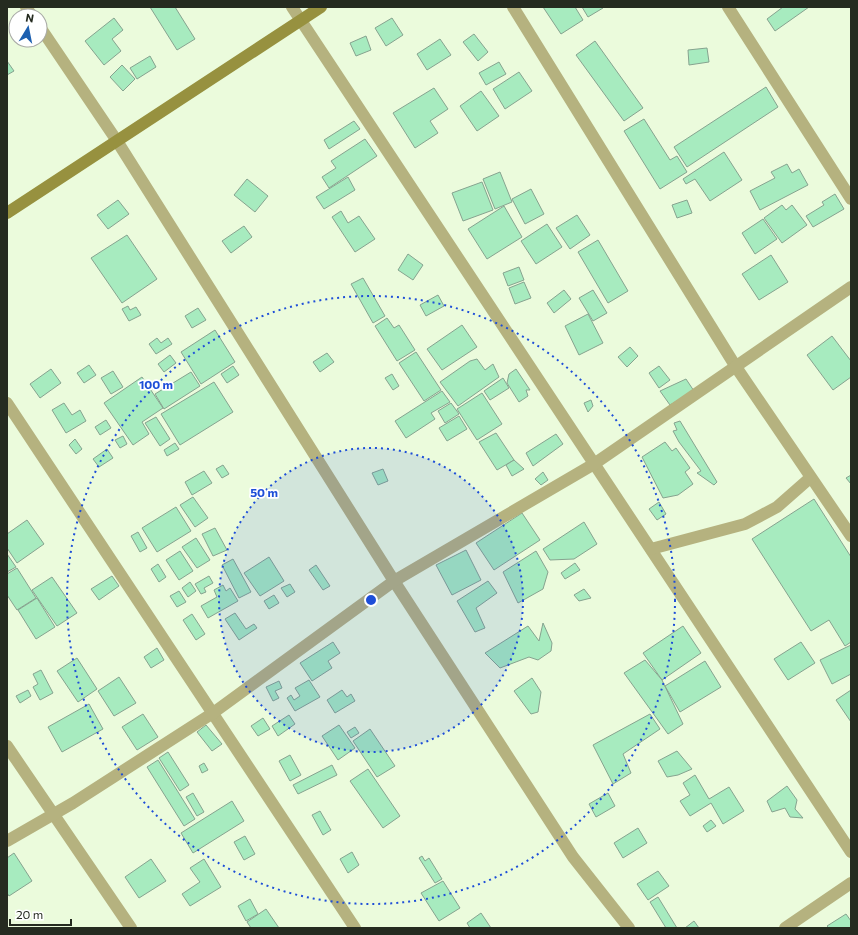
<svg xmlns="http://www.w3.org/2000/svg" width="858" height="935" font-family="Commissioner,sans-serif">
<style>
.building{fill:#a7ebbf;stroke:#86a38f}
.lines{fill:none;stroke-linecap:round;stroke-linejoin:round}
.street{stroke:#b5b27f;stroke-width:12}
.secondary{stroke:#97913f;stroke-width:12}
.ring{fill:none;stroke:#1d4ed8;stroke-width:2;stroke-dasharray:2 4}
.centre{fill:#1d4ed8;stroke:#fff;stroke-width:2}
.ring-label{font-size:12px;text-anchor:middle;font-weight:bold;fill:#1d4ed8;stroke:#fff;stroke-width:3.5;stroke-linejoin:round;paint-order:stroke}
</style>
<rect width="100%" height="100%" fill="#ebfbdc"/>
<!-- building -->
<g class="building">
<polygon points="150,7 175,7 195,39 177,50"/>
<polygon points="543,7 575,7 583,20 561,34"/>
<polygon points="582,7 603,7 603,8 588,17"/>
<polygon points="783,7 809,7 775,31 767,19"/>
<polygon points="114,18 123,30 112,39 121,51 104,65 85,41"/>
<polygon points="392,18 403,35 386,46 375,28"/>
<polygon points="474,34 488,52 478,61 463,42"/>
<polygon points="366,36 371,50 356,56 350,43"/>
<polygon points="440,39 451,55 427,70 417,54"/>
<polygon points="595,41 643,108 624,121 576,55"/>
<polygon points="707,48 709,62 689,65 688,50"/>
<polygon points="150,56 156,67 137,79 130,68"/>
<polygon points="7,61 14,71 7,75"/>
<polygon points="499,62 506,74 486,85 479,73"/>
<polygon points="122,65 135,79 123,91 110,77"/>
<polygon points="519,72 532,91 505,109 493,89"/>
<polygon points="766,87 778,107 687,167 674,147"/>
<polygon points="434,88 448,109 430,121 438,133 415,148 393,113"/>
<polygon points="481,91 499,116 477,131 460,106"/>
<polygon points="644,119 670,160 677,156 687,172 660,189 624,131"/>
<polygon points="354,121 360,129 329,149 324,140"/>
<polygon points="365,139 377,156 329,188 322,177 336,168 331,161"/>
<polygon points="724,152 742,180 710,201 695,179 686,184 683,179"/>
<polygon points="787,164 792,173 799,169 808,185 760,210 750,191 775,178 771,172"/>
<polygon points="500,172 512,202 495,209 483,179"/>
<polygon points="348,177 355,190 324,209 316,197"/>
<polygon points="247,179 268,196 255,212 234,195"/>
<polygon points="482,182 493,210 463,221 452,193"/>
<polygon points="531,189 544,214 525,224 512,199"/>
<polygon points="835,194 844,209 813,227 806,216 824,205 822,202"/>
<polygon points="118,200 129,214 108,229 97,215"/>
<polygon points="687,200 692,213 677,218 672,205"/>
<polygon points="782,205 786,210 792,205 807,225 782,243 764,218"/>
<polygon points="504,206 522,237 487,259 468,229"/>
<polygon points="341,211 348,223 359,216 375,239 355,252 332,217"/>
<polygon points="577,215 590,235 570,249 556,228"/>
<polygon points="763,219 777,239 755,254 742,233"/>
<polygon points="547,224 562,247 536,264 521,241"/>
<polygon points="244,226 252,237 231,253 222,241"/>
<polygon points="127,235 157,279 122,303 91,258"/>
<polygon points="598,240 628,291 608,303 578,252"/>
<polygon points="408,254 423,265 413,280 398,270"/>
<polygon points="771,255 788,282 759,300 742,274"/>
<polygon points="519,267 524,280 508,286 503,273"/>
<polygon points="363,278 385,316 373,323 351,284"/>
<polygon points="524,282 531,298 515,304 509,288"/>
<polygon points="564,290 571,299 554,313 547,303"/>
<polygon points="593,290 607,313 593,321 579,298"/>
<polygon points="438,295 444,306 426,316 420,305"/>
<polygon points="128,306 130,310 136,307 141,315 129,321 122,309"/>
<polygon points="198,308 206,320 192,328 185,316"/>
<polygon points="588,314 603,343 579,355 565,326"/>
<polygon points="387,318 394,328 399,325 415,350 397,361 375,326"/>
<polygon points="462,325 477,347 442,370 427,349"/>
<polygon points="215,330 235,362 201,384 181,352"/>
<polygon points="832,336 851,361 851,377 833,390 807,355"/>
<polygon points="157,338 161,343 168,338 172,344 156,354 149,344"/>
<polygon points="630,347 638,356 627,367 618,357"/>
<polygon points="416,352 441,390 424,401 399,363"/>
<polygon points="327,353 334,362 320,372 313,362"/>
<polygon points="170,355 176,363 164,372 158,364"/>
<polygon points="477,359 485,370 493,364 499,377 458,406 440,382 470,361"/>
<polygon points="89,365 96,375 84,383 77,373"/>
<polygon points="233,366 239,375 227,383 221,374"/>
<polygon points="659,366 670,380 659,388 649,373"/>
<polygon points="51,369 61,383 40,398 30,384"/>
<polygon points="516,369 530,390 526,390 528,396 519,402 507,383 509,374"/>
<polygon points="113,371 123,387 111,394 101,378"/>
<polygon points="191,372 200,386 164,409 155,394"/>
<polygon points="392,374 399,386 393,390 385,378"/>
<polygon points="142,377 163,408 142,422 149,434 133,445 104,403"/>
<polygon points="503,378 509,388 490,400 484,391"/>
<polygon points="686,379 694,391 670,405 660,391"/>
<polygon points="214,382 233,412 180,445 161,414"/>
<polygon points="442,391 450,402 431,413 435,419 406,438 395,421"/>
<polygon points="482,393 502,424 477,440 457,409"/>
<polygon points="591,400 593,406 588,412 584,403"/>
<polygon points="64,403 72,415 80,410 86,421 66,433 52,410"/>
<polygon points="451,403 459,414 445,423 438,411"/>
<polygon points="459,416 467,429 447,441 439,428"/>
<polygon points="156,417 170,439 160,446 145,423"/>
<polygon points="106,420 111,428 100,435 95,427"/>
<polygon points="680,421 717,482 714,485 697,473 701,471 679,442 673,431 677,430 674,423"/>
<polygon points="496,433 514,460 497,470 479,442"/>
<polygon points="556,434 563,444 533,466 526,453"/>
<polygon points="123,436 127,444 120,448 115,440"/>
<polygon points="75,439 82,449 76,454 69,445"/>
<polygon points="665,442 672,451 676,448 690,468 685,472 693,484 678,495 663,498 642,457"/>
<polygon points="175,443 179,449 167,456 164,450"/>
<polygon points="107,449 113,458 99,467 93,459"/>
<polygon points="514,460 524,469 512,476 506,465"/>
<polygon points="223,465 229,474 222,478 216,469"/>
<polygon points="383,469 388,481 378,485 372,473"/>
<polygon points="204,471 212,483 192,495 185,482"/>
<polygon points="543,472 548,480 541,485 535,479"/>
<polygon points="851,475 851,484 846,478"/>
<polygon points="193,497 208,518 195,527 180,505"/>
<polygon points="814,499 851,557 851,642 845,646 829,620 811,631 752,539"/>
<polygon points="659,502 666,514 657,520 649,509"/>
<polygon points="176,507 191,531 157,552 142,528"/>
<polygon points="522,513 540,540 494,570 476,543"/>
<polygon points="27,520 44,544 17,563 7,548 7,534"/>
<polygon points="584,522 597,544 574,559 550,560 543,549"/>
<polygon points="215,528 227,550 213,556 202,534"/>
<polygon points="138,532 147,548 140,552 131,536"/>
<polygon points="196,538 210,560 197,568 182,547"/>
<polygon points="466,550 481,580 452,595 436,565"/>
<polygon points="180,551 193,571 179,580 166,560"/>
<polygon points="536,551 548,572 543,589 518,603 503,572"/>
<polygon points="7,554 16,567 7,572"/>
<polygon points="269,557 284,581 260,596 244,573"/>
<polygon points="233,559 251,592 239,598 222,565"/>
<polygon points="575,563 580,570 565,579 561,573"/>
<polygon points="158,564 166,577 159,582 151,569"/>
<polygon points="316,565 330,586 323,590 309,570"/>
<polygon points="17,568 36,598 17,610 7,595 7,574"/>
<polygon points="112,576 119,586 99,600 91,589"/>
<polygon points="209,576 213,583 204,588 206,592 201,594 195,584"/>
<polygon points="52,577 77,613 57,626 32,590"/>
<polygon points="488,581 497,593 476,608 485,628 475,632 457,601"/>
<polygon points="190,582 196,591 188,597 182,588"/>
<polygon points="290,584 295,592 287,597 281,588"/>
<polygon points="223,585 226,591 230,588 238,601 208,618 201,606 217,597 214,590"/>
<polygon points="584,589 591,598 579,601 574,595"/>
<polygon points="179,591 186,602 177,607 170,596"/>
<polygon points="274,595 279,603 269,609 264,601"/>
<polygon points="37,598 55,627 36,639 18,610"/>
<polygon points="235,613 246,629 254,624 257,628 239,640 225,619"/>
<polygon points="192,614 205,634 196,640 183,620"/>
<polygon points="543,623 552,643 551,651 538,660 529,657 500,668 485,653 528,626 539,641"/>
<polygon points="683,626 701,653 662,680 643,653"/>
<polygon points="333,642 340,653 328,661 332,668 312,681 300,663"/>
<polygon points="801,642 815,663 788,680 774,659"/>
<polygon points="851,645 851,674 832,684 820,660"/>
<polygon points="157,648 164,660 151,668 144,657"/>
<polygon points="77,658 97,689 78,702 57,671"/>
<polygon points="645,660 662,680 683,724 668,734 624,673"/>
<polygon points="705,661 721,687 680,712 665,686"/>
<polygon points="41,670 53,693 40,700 33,687 38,684 33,674"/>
<polygon points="119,677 136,703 114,716 98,691"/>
<polygon points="532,678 541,692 538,712 531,714 514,691"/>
<polygon points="309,680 320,697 295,711 287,698 291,695 294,700 300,696 295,688"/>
<polygon points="279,681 282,688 275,691 279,698 273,701 266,687"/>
<polygon points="28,690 31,696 20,703 16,696"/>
<polygon points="342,690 347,697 351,694 355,701 335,713 327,700"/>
<polygon points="851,690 851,722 836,700"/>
<polygon points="89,704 103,729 62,752 48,727"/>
<polygon points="143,714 158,737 137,750 122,727"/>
<polygon points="650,714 660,729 623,754 631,773 613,784 593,745"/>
<polygon points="289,715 295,724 278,736 272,726"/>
<polygon points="263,718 270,729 258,736 251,726"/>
<polygon points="206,725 222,744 212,751 197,732"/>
<polygon points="339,725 355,748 338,760 322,736"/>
<polygon points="355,727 359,733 351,738 347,732"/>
<polygon points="370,729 395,766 377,777 353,741"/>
<polygon points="677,751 692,769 678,775 667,777 658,761"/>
<polygon points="168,752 189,785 180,791 159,758"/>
<polygon points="290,755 301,775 290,781 279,761"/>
<polygon points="158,760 195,819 184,826 147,767"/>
<polygon points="204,763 208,770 202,773 199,766"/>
<polygon points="332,765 337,775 298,794 293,785"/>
<polygon points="368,769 400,816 383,828 350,781"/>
<polygon points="695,775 709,799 729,787 744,811 723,824 711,803 690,816 680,801 690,795 683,783"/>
<polygon points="787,786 797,800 795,809 803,818 790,817 785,808 772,812 767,801"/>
<polygon points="193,793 204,812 197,816 186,797"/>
<polygon points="608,793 615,806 596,817 589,804"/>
<polygon points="232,801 244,821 193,853 181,833"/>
<polygon points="320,811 331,830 323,835 312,815"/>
<polygon points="711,820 716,826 707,832 703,826"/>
<polygon points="638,828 647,843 623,858 614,843"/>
<polygon points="245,836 255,854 244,860 234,842"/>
<polygon points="352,852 359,865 348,873 340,859"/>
<polygon points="14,853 32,881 9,896 7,893 7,858"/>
<polygon points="422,856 425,861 429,858 442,879 435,883 419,858"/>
<polygon points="151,859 166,881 139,898 125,877"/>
<polygon points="204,859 221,887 190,906 182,894 200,882 190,868"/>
<polygon points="658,871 669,886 648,900 637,884"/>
<polygon points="443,881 460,908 439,921 421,893"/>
<polygon points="658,897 677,928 666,928 650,902"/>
<polygon points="250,899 258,914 246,921 238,906"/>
<polygon points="266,909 279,928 251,928 247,922"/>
<polygon points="481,913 491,928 470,928 467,923"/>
<polygon points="846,914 851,921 851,928 829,928 827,926"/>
<polygon points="694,921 699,928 685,928"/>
</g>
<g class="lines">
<!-- street -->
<g class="street">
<polyline points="26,7 32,16"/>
<polyline points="292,7 851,852"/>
<polyline points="513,7 736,367 851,536"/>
<polyline points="728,7 851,199"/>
<polyline points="40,27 117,141 394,581 573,857 629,928"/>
<polyline points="7,403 355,928"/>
<polyline points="651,549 745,524 777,507 810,478"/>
<polyline points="7,746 131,928"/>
<polyline points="7,841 73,803 213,713 394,581 594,464 851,287"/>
<polyline points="785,928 851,883"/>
</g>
<!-- secondary -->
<polyline class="secondary" points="7,213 321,7"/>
</g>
<!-- distance rings -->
<circle cx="371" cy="600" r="152" fill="#1d4ed8" fill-opacity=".12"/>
<g class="ring">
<circle cx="371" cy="600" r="152"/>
<circle cx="371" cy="600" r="304"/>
</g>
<circle cx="371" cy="600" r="6" class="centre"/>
<g class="ring-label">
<text x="156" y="389">100 m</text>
<text x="264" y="497">50 m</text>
</g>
<!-- border -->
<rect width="858" height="935" fill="none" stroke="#252b20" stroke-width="16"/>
<!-- north arrow -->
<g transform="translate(28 28) rotate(10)"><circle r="19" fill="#ffffff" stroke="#a8aaa6"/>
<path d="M0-3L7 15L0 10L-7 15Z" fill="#1d60b0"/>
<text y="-6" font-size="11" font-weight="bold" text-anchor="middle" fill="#252b20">N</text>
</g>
<!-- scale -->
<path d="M10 919v6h61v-6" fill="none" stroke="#252b20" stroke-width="2"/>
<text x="16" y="919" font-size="12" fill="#252b20" stroke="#ffffff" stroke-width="3" paint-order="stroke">20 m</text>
</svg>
